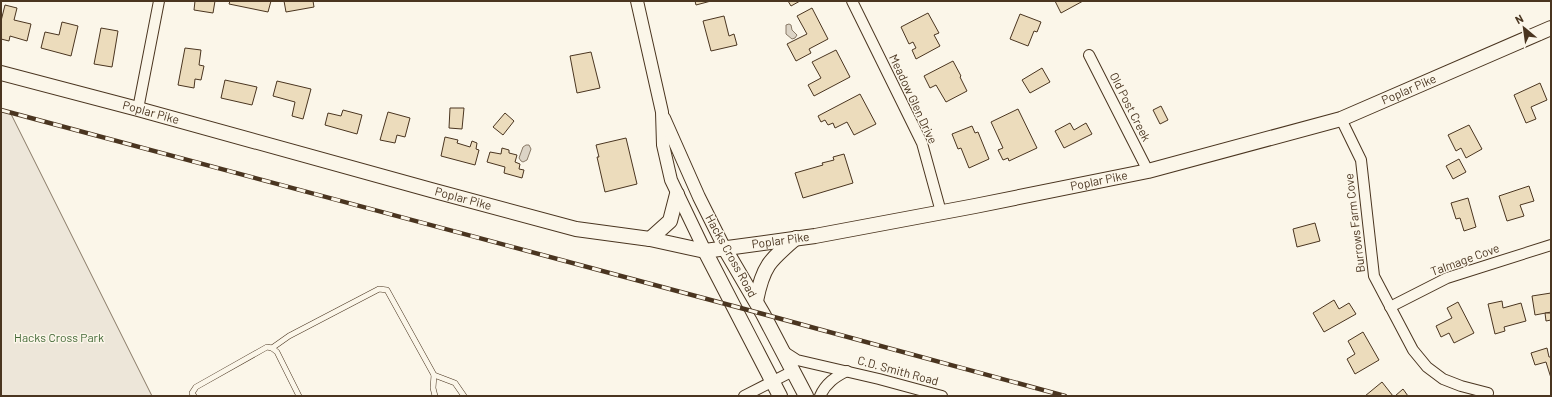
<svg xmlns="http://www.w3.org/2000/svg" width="1552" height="397" font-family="Barlow,sans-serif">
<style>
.green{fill:#ede6d9;stroke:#887966}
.water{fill:#dcd4c6;stroke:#887966}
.building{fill:#ecdcbc;stroke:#4a3520}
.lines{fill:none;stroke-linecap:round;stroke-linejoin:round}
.service-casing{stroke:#4a3520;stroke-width:6}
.minor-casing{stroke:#4a3520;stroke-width:12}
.tertiary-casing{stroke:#4a3520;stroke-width:14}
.secondary-casing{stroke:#4a3520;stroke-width:16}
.service{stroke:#fbf6e9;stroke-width:5}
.minor{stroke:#fbf6e9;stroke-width:10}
.tertiary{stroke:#fbf6e9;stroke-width:12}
.secondary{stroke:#fbf6e9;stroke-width:14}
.rail-casing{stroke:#4a3520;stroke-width:4.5}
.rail{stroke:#fbf6e9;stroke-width:3;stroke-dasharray:9;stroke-linecap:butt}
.labels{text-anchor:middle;stroke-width:3;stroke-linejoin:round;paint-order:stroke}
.street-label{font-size:12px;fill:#4a3520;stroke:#fbf6e9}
.park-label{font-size:12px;fill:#436837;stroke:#fbf6e9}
</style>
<rect width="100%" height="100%" fill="#fbf6e9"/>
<!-- green -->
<polygon class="green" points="1,109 10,112 152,396 1,396"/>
<!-- water -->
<g class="water">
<polygon points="786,25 789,24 791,25 792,30 797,35 795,38 792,39 786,34"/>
<polygon points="526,145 529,145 531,149 527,160 523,162 521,161 519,158 523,147"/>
</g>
<!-- building -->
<g class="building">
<polygon points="195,1 215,1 213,13 194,10"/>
<polygon points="230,1 271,1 268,12 229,4"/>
<polygon points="284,1 313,1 314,7 286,12"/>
<polygon points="695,1 711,1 696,5"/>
<polygon points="788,1 800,1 791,6"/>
<polygon points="1055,1 1083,1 1061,13"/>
<polygon points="5,5 17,8 14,20 31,24 27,41 10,36 9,41 1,39 1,21"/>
<polygon points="812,8 828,39 809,49 811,53 796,61 787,44 807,34 797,16"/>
<polygon points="928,13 939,33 934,35 940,46 916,59 912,50 916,48 913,42 909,44 901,27"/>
<polygon points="1020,14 1041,22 1037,32 1034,31 1028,46 1010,39"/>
<polygon points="724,16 729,36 734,34 737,45 711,51 703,21"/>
<polygon points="62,22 78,26 71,56 41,48 45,32 59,35"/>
<polygon points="101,28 118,31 112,67 94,64"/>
<polygon points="185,48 201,50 199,65 204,66 201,80 195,79 194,88 178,85"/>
<polygon points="836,50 850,77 814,96 808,85 821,78 812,62"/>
<polygon points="591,52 600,88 577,93 570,56"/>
<polygon points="953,61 961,76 960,77 967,91 946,102 936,85 930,88 924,76"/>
<polygon points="1042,68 1050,82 1030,93 1022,80"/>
<polygon points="225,80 257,87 252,105 221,98"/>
<polygon points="277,81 311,89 303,119 292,116 295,102 273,96"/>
<polygon points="1540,83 1547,100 1531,107 1536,119 1526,123 1514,95"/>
<polygon points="860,94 876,124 854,135 847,122 835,128 833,123 828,125 825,120 821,122 818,116"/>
<polygon points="1161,106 1168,120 1160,124 1153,110"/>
<polygon points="450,108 464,108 462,129 449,128"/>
<polygon points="1018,109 1037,148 1009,161 1008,158 1003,160 998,150 1003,148 991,122"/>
<polygon points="343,110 362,115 357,134 325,125 328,113 341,116"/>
<polygon points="388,112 410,118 405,137 397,135 395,143 380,140"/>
<polygon points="505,113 514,121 503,135 493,127"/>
<polygon points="1070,123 1074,130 1086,123 1092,134 1064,148 1055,131"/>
<polygon points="1469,125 1482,149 1466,158 1461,148 1456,151 1448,135"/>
<polygon points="972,126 975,133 978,132 989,159 969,168 961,148 958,149 952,134"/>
<polygon points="445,137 458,140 457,143 470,147 472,141 477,143 476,149 479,150 475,165 441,156"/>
<polygon points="626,138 637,184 605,192 597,157 599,157 596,145"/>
<polygon points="502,148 509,150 509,153 517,155 515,162 520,164 519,169 524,170 522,178 504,173 505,167 487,162 490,152 501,154"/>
<polygon points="844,154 853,183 803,198 795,173 823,165 822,163 834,160 833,157"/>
<polygon points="1459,159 1466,172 1453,179 1446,166"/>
<polygon points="1529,186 1534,201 1520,205 1524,216 1507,221 1499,196"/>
<polygon points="1468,198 1476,227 1464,231 1460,218 1456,219 1451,203"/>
<polygon points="1315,223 1320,241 1297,247 1293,229"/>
<polygon points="1551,293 1551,312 1535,315 1532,296"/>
<polygon points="1334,300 1339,309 1349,303 1356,314 1324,332 1313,313"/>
<polygon points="1502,301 1503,308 1521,303 1526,321 1504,327 1505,331 1495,334 1488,304"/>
<polygon points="1458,302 1474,333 1454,343 1449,333 1441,337 1436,326 1452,318 1447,308"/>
<polygon points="1545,313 1551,313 1551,320 1546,321"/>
<polygon points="1363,332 1379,360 1355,374 1347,359 1355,354 1348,341"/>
<polygon points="1547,348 1549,357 1551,357 1551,378 1546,362 1535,365 1531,353"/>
<polygon points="1382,382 1393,396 1365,396"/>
<polygon points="1403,389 1408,396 1395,396"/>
</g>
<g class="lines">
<defs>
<g id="service">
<polyline points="272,348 289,336 379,289 387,290 434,375 433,388 435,396"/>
<polyline points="434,375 455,383 464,396"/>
<polyline points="194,396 192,393 196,387 267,347 272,348 277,352 299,396"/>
</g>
<g id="minor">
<polyline points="852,1 922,143 941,212"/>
<polyline points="1089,55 1148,171"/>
<polyline points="138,109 159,1"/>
<polyline points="1341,119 1361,160 1374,276 1413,350 1427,367 1443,379 1461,386 1488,393"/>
<polyline points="1390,307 1447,278 1551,245"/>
<polyline points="783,351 797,360 879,379 942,396"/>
<polyline points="744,396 793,371"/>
<path d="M820,396C826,383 835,377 847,371"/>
</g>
<g id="tertiary">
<polyline points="637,1 662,112 663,145 671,180 705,251"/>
<polyline points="664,118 699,197 725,249"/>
</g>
<g id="secondary">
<path id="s1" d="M1,73L138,109L431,190L576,229L650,239L705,251L815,236L975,206L1148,171L1341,119L1551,28"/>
<polyline points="650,239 670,221 677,194"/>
<polyline points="725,249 763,314 806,396"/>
<polyline points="705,251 780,396"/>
<path d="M756,301C763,266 769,261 796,238"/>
</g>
</defs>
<!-- service casing -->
<use href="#service" class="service-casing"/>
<!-- minor casing -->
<use href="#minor" class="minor-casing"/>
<!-- tertiary casing -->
<use href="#tertiary" class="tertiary-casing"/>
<!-- secondary casing -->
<use href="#secondary" class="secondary-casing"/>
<!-- service -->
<use href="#service" class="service"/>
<!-- minor -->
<use href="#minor" class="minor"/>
<!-- tertiary -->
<use href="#tertiary" class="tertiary"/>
<!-- secondary -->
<use href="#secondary" class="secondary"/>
<defs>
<polyline id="rail" points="1,110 763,314 1065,396"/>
</defs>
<!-- rail casing -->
<use href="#rail" class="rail-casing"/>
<!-- rail -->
<use href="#rail" class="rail"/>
</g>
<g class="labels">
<!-- street labels -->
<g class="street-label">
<text dy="4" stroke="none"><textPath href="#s1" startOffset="1451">Poplar Pike</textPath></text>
<text transform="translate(913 99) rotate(65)" y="4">Meadow Glen Drive</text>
<text transform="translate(1130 107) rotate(63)" y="4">Old Post Creek</text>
<text dy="4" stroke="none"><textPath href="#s1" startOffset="155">Poplar Pike</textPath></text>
<text dy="4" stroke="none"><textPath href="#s1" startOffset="1127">Poplar Pike</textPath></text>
<text dy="4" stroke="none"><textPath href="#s1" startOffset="479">Poplar Pike</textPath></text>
<text transform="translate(1355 223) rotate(-97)" y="4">Burrows Farm Cove</text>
<text dy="4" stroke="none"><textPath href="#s1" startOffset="803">Poplar Pike</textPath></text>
<text transform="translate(731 256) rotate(61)" y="4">Hacks Cross Road</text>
<text transform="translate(1465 260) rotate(-20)" y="4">Talmage Cove</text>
<text transform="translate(898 371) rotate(15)" y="4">C.D. Smith Road</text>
</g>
<!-- park labels -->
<g class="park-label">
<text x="59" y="342">Hacks Cross Park</text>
</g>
</g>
<!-- border -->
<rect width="1552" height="397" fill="none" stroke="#4a3520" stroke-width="4"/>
<!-- north arrow -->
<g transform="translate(1524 28) rotate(331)" stroke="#fbf6e9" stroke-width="3" paint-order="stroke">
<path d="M0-3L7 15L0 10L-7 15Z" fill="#4a3520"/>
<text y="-6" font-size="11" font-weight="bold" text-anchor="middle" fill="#4a3520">N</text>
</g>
</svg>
